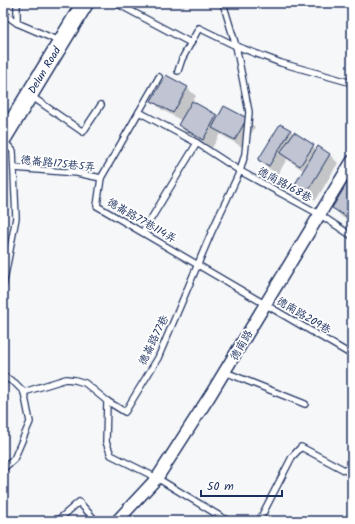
<svg xmlns="http://www.w3.org/2000/svg" width="355" height="524" font-family="Kalam,'LXGW WenKai TC',sans-serif">
<style>
.shadow{fill:#0003}
.building{fill:#c0c4d3;stroke:#1b2f5e}
.lines{fill:none;stroke-linecap:round;stroke-linejoin:round}
.lane-casing{stroke:#1b2f5e;stroke-width:8}
.street-casing{stroke:#1b2f5e;stroke-width:14}
.secondary-casing{stroke:#1b2f5e;stroke-width:19}
.lane{stroke:#fff;stroke-width:5.5}
.street{stroke:#fff;stroke-width:11}
.secondary{stroke:#fff;stroke-width:16}
.labels{text-anchor:middle;stroke-width:3.5;stroke-linejoin:round;paint-order:stroke}
.street-label{font-size:11px;fill:#1b2f5e;stroke:#fff}
</style>
<rect width="100%" height="100%" fill="#f6f7f9"/>
<filter id="ink" filterUnits="userSpaceOnUse"><feTurbulence type="fractalNoise" baseFrequency=".025" numOctaves="2"/><feDisplacementMap in="SourceGraphic" scale="8" xChannelSelector="R" yChannelSelector="G"/><feConvolveMatrix kernelMatrix="1 2 1 2 8 2 1 2 1" color-interpolation-filters="sRGB"/></filter>
<g filter="url(#ink)">
<!-- shadow -->
<g class="shadow">
<polygon points="187,88 196,96 192,102 219,118 246,118 255,127 244,148 220,134 212,148 187,134 179,125 182,121 161,109 152,101"/>
<polygon points="290,131 317,150 318,148 330,155 338,163 316,200 304,193 296,184 304,171 287,159 278,174 268,168 259,160"/>
<polygon points="352,177 352,223 342,217 333,208"/>
</g>
<!-- building -->
<g class="building">
<polygon points="166,75 188,87 173,113 151,101"/>
<polygon points="192,101 217,115 203,140 178,125"/>
<polygon points="224,106 247,118 235,140 212,128"/>
<polygon points="280,124 291,130 269,166 258,160"/>
<polygon points="294,132 314,145 300,166 280,153"/>
<polygon points="318,146 330,154 307,192 295,184"/>
<polygon points="352,175 352,209 347,217 332,208"/>
<polygon points="352,209 352,221 347,217"/>
</g>
<g class="lines">
<defs>
<g id="lane">
<polyline points="17,3 17,23 59,41"/>
<polyline points="116,3 191,43"/>
<polyline points="3,13 17,23"/>
<polyline points="178,71 182,59 199,28 236,46 281,63 352,83"/>
<polyline points="159,77 101,178 97,206 352,355"/>
<polyline points="31,96 83,132 101,105"/>
<polyline points="139,112 197,143 240,171 319,214 352,236"/>
<polyline points="14,168 77,173 101,178"/>
<polyline points="143,232 197,143"/>
<polyline points="3,286 16,218 13,151 3,140"/>
<polyline points="225,372 305,404"/>
<polyline points="3,376 15,383 24,392"/>
<polyline points="24,392 66,379 75,380 85,383 107,401 125,412 158,358 212,231 240,171 245,154 249,112 236,46 223,3"/>
<polyline points="107,401 106,442 111,455 157,478 228,521"/>
<polyline points="3,469 14,459 30,422 24,392"/>
<polyline points="57,521 79,502 96,521"/>
<polyline points="259,521 292,457 301,447 352,474"/>
</g>
<polyline id="street" points="117,521 157,478 211,394 352,161"/>
<polyline id="secondary" points="3,138 85,3"/>
</defs>
<!-- lane casing -->
<use href="#lane" class="lane-casing"/>
<!-- street casing -->
<use href="#street" class="street-casing"/>
<!-- secondary casing -->
<use href="#secondary" class="secondary-casing"/>
<!-- lane -->
<use href="#lane" class="lane"/>
<!-- street -->
<use href="#street" class="street"/>
<!-- secondary -->
<use href="#secondary" class="secondary"/>
</g>
</g>
<g class="labels">
<!-- street labels -->
<g class="street-label">
<text transform="translate(44 70) rotate(-59)" y="4">Delun Road</text>
<text transform="translate(58 163) rotate(6)" y="4">德崙路175巷5弄</text>
<text transform="translate(285 184) rotate(29)" y="4">德南路168巷</text>
<text transform="translate(142 220) rotate(30)" y="4">德崙路77巷114弄</text>
<text transform="translate(304 315) rotate(31)" y="4">德南路209巷</text>
<text transform="translate(153 340) rotate(-64)" y="4">德崙路77巷</text>
<text transform="translate(241 345) rotate(-59)" y="4">德南路</text>
</g>
</g>
<!-- margin -->
<rect width="355" height="524" fill="none" stroke="#fff" stroke-width="16"/>
<rect x="8" y="8" width="339" height="508" fill="none" stroke="#1b2f5e" stroke-width="1.5" filter="url(#ink)"/>
<!-- scale -->
<path d="M201 490v6h81v-6" fill="none" stroke="#1b2f5e" stroke-width="2"/>
<text x="207" y="490" font-size="12" fill="#1b2f5e" stroke="#ffffff" stroke-width="3" paint-order="stroke">50 m</text>
</svg>
